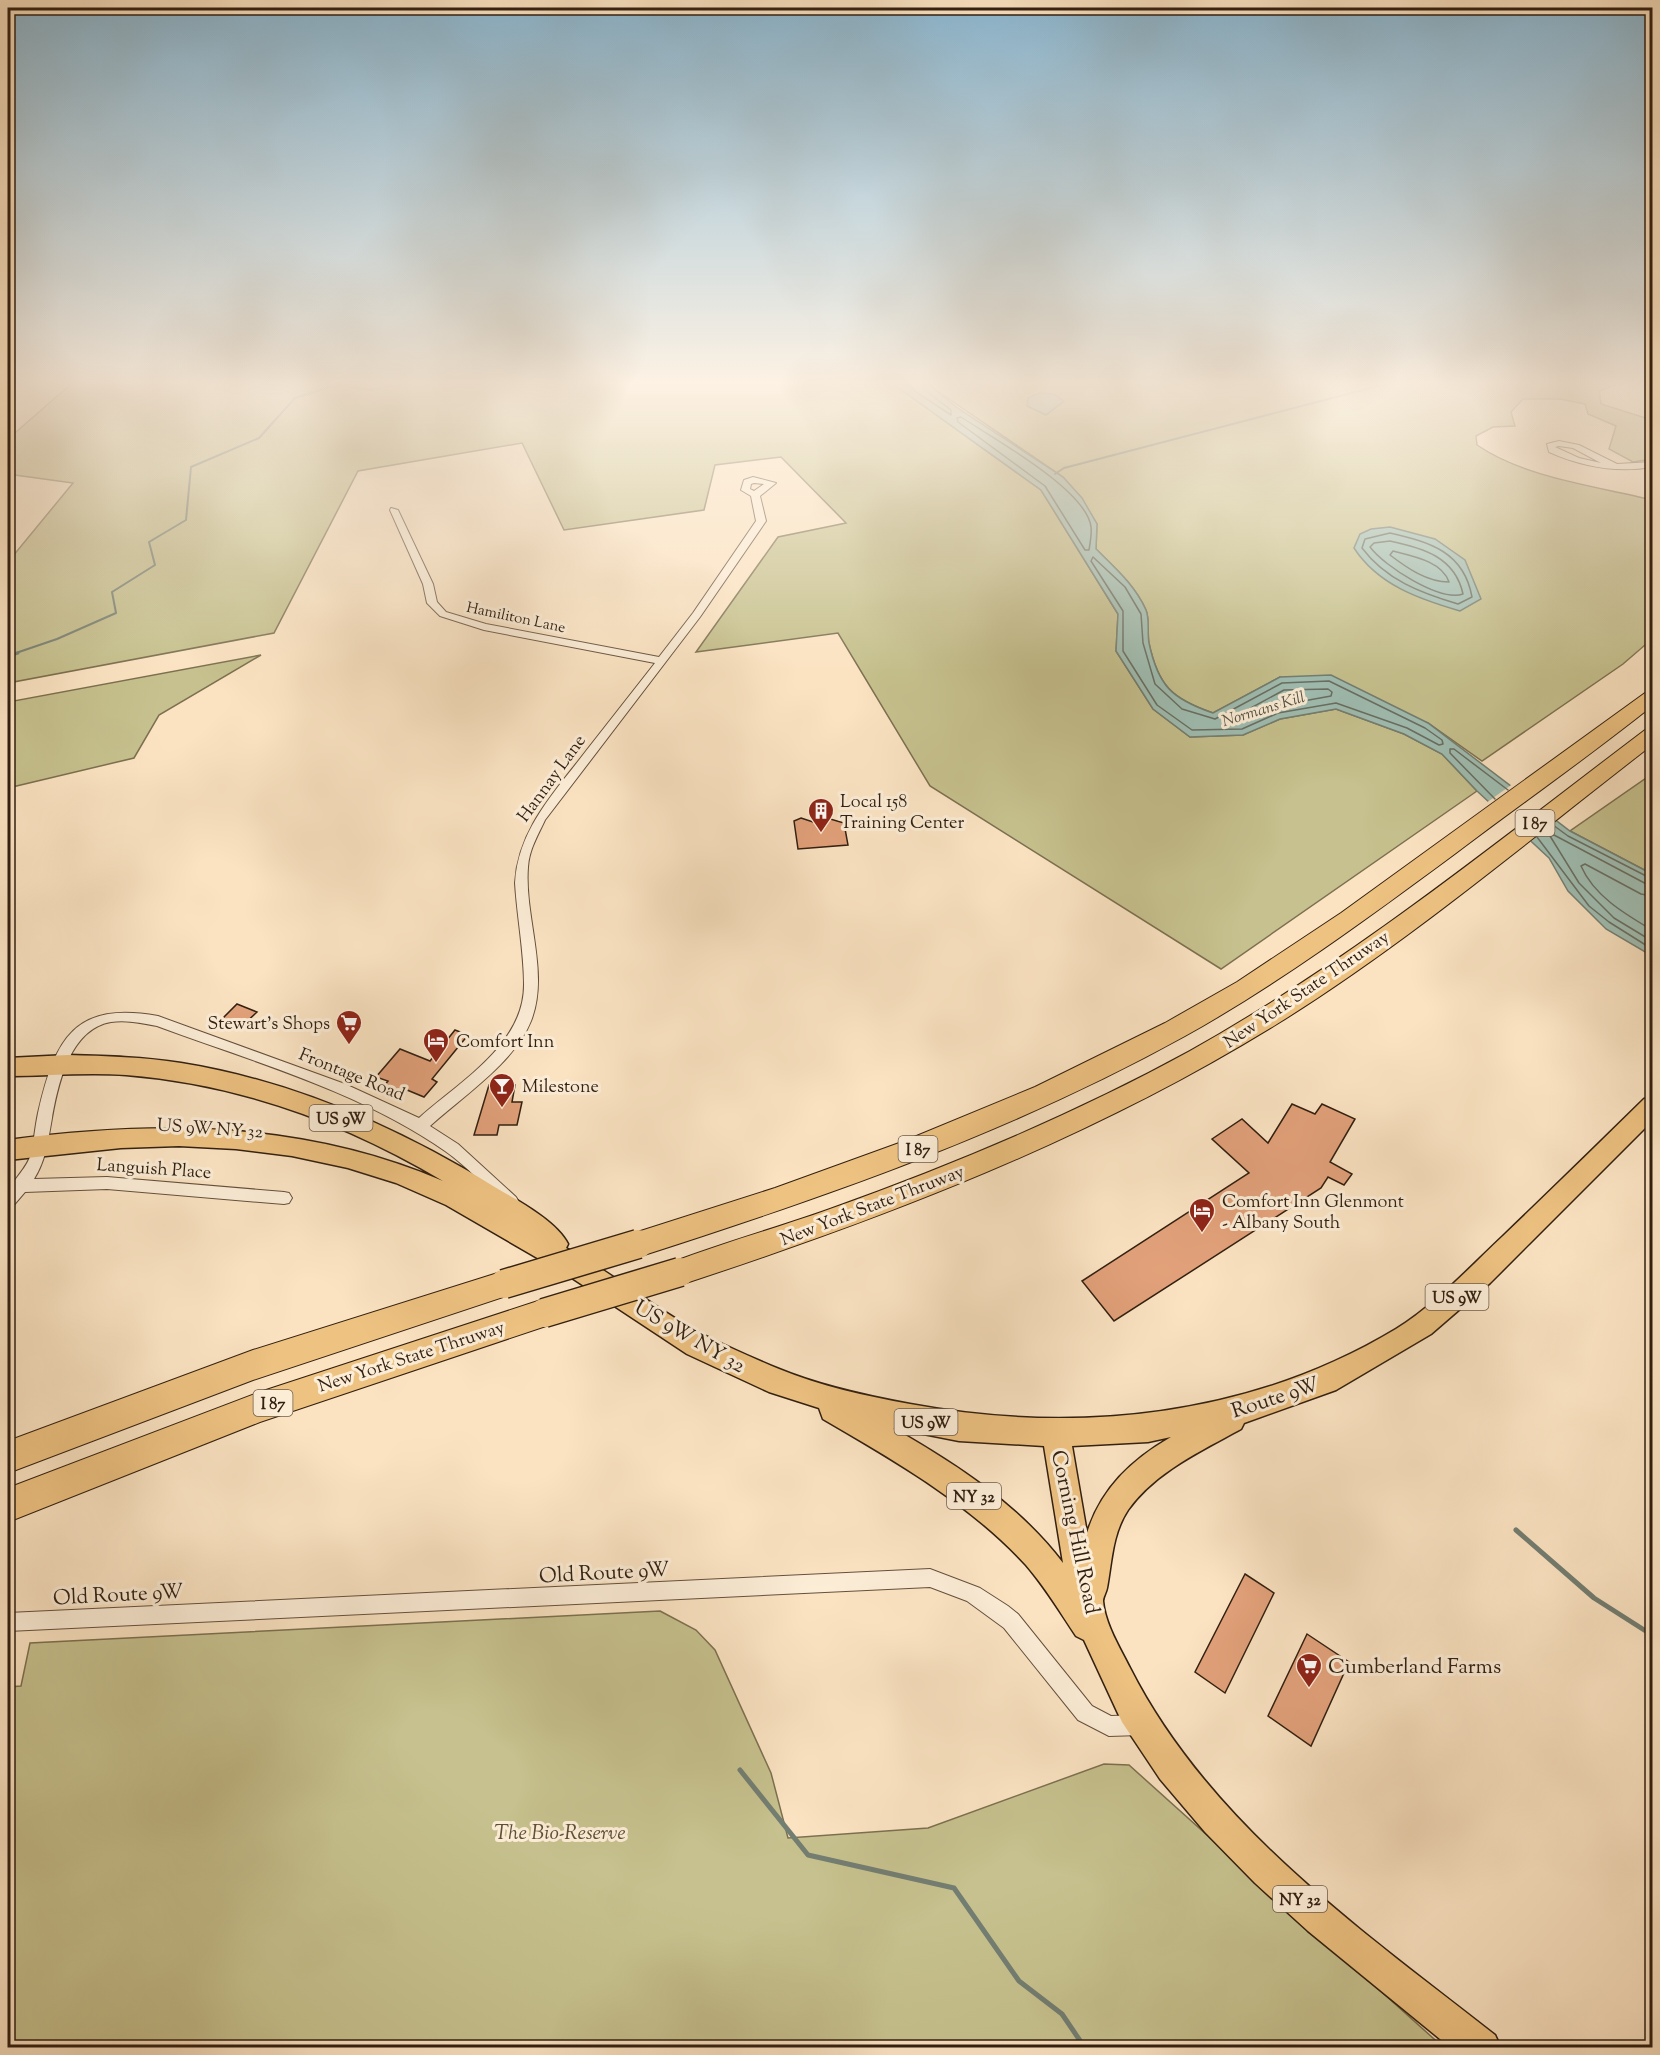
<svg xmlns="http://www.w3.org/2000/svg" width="1660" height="2055" font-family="'Sorts Mill Goudy',serif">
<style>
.green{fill:#c6c18e;stroke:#7c7050;stroke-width:1.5}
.water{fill:#9fbeb3;stroke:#737e72;stroke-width:1.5}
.pier{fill:#fbe3c2}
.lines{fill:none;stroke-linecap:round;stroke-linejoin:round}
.shore{stroke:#686e62;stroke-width:1.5}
.stream-far2{stroke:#737e72;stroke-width:2}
.stream-far1{stroke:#737e72;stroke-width:3}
.stream{stroke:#737e72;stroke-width:5}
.building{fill:#e2a17a;stroke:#311f11;stroke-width:1.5}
.street-casing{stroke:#64503d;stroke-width:2}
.primary-casing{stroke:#311f11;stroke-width:3}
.highway-casing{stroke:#311f11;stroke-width:2}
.street{fill:#fcedd7;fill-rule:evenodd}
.primary{fill:#eec281;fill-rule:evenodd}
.highway{fill:#eec281;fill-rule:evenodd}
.highway-bridge-casing{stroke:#311f11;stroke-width:31;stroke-linecap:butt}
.highway-bridge{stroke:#eec281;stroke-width:28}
.labels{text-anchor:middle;stroke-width:6;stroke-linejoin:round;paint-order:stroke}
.far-street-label{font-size:15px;fill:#311f11;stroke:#fcedd7}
.far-water-label{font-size:16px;font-style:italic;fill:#524f42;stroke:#fcedd7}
.shield{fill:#fcedd7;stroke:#6e5d4c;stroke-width:1.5}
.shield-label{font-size:16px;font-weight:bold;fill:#311f11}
.street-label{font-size:18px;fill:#311f11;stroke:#fcedd7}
.poi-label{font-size:18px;fill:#311f11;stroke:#fcedd7;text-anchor:start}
.near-street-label{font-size:21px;fill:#311f11;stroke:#fcedd7}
.near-poi-label{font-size:21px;fill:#311f11;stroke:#fcedd7;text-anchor:start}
.near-park-label{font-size:21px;font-style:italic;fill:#5e5036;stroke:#fcedd7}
</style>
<rect width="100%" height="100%" fill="#fbe3c2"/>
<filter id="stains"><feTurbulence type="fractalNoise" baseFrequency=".00333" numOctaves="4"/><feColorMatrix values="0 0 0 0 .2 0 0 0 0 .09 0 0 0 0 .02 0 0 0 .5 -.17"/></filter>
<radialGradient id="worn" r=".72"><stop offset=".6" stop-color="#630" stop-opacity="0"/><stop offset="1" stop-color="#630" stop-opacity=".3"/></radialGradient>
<!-- green -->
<g class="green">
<polygon points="71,384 893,384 1041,490 1118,614 1116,651 1153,709 1190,737 1243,735 1280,719 1336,709 1404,734 1442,754 1477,791 1221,969 930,786 838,633 696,652 778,537 846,523 781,457 715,465 704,510 564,530 522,443 358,471 274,633 8,683 8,562 73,483 8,474 8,439"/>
<path d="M927,384H1617L1599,391L1601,404L1652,420V459L1633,462L1609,449L1616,426L1588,414L1585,404L1560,399H1523L1511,412L1515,426L1493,427L1476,436L1477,445C1525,478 1596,486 1652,500V639L1623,664L1482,761L1428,723L1280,677L1213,713C1172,699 1158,686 1149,643C1147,632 1150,620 1146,610C1135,585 1115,568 1096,549L1097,524L1081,498L1063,477Z"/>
<polygon points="261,655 159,715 134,758 8,788 8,702"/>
<polygon points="1652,774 1652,874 1570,831"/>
<polygon points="660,1611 696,1630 715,1650 771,1773 788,1838 928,1828 1104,1764 1129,1765 1443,2047 8,2048 8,1687 21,1686 30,1643"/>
</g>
<!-- water -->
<g class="water">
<path d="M893,384H927L959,409L1063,477L1082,498L1097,524L1096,549C1115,568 1135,585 1146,610C1150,620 1147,632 1149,643C1158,686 1172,699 1213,713L1280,677L1331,675L1428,723L1570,831L1652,874V956L1606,929L1568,891L1549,858L1477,791L1442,754L1404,734L1336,709L1280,719L1243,735L1190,737L1153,709L1116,651L1118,614L1041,490Z"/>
<polygon points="1039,393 1053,394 1064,401 1046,415 1027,406 1028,398"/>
<path d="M1390,527L1435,539L1465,560L1481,599L1460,611C1419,599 1378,585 1354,548L1360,534L1371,529Z"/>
</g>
<!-- pier -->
<polygon class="pier" points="1514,783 1559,819 1529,843 1486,803"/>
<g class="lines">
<!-- shore -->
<g class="shore">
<polyline points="904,384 951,415 951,410 926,391 924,384"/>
<path d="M961,417C991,437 1087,490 1091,527C1092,534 1090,543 1089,550H1085L1045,486L958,422L957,418Z"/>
<path d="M1390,533C1430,542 1464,552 1472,597L1458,604C1421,593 1386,580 1362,548L1365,539Z"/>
<path d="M1390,541C1423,548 1455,557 1463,594C1440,602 1384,566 1370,547L1374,543Z"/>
<path d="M1393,551C1412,556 1442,561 1449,582C1427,582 1407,568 1390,555Z"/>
<polygon points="1093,557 1125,587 1141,614 1143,643 1155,684 1182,709 1215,719 1282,683 1329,681 1425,728 1442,740 1443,744 1439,745 1407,728 1336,703 1278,713 1242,729 1192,730 1157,705 1123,651 1123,611 1091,561"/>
<polygon points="1328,689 1332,692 1331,696 1276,706 1240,722 1235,720 1236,716 1284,690"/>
<polyline points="1495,799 1450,753 1450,749 1454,749 1508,790"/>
<polyline points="1553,825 1568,836 1652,879"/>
<polyline points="1537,837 1589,906 1609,922 1652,949"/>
<polyline points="1652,887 1554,835 1550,836 1579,883 1614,918 1652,941"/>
<path d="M1652,896L1641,894L1585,864L1581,866C1594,896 1625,914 1652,930"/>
</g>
<!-- stream-far2 -->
<g class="stream-far2">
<polyline points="1055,474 1064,468 1386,384"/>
<polyline points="13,654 57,639 116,613 112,592 155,565 149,542 186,520 191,467 259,438 295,398 336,385 371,390 402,384"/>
</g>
<!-- stream-far1 -->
<polyline class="stream-far1" points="8,656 18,653"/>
<!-- stream -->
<g class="stream">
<polyline points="1516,1530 1594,1598 1652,1635"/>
<polyline points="740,1770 808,1855 954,1888 1019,1981 1062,2014 1085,2048"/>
</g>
</g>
<!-- building -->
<g class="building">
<polygon points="801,818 813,822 827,818 844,823 848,845 798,849 794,821"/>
<polygon points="237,1004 257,1012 240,1028 221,1020"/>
<polygon points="455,1030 468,1035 432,1079 437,1082 424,1097 407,1090 404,1094 384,1086 388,1081 376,1077 400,1049 430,1061"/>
<polygon points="489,1085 515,1085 512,1102 522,1102 517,1125 499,1125 497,1135 474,1135"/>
<polygon points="1292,1104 1315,1114 1322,1104 1355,1119 1330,1162 1352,1174 1344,1185 1328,1177 1321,1188 1114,1321 1082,1281 1249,1173 1212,1139 1242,1119 1268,1143"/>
<polygon points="1245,1574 1274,1593 1225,1693 1195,1672"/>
<polygon points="1307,1634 1349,1662 1311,1746 1268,1716"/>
</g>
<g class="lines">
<defs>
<g id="street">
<path d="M1559,441L1579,445L1617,464L1652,462V467C1616,473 1583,467 1549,452L1547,444ZM1559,446L1573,448L1601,463L1579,458L1555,447Z"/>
<path d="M753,477L776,483L760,496L766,521L700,617L545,820C538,835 529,850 528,867C524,917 550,973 531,1021C515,1062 462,1097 430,1126L458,1144L516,1197L519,1202L516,1207L511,1208L506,1207C486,1188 467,1166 445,1151C359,1091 254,1062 157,1026C141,1023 127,1020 111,1022C70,1029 58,1084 52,1118C48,1140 46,1160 34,1179L107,1177L284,1192L289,1193L292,1198L289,1203L284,1204L107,1189L25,1192L13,1206L8,1207C8,1203 7,1198 8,1193C9,1184 27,1169 31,1154C34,1141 35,1127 38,1113C55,1038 75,1001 158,1016L345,1084L419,1118C459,1082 524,1045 524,985C524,951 517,917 515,883C518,829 555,792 586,751C609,722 632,692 655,663L484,630L440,616L427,603L423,584L390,510L391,508L398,510L433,584L437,602L446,612L486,624L659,657L693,613L756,521L751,496L741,490L744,480ZM754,483L764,484L754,491L750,489L751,484Z"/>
<polygon points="930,1569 980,1588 1008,1606 1018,1614 1092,1706 1111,1716 1141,1715 1148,1718 1151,1725 1148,1732 1141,1735 1109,1736 1078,1720 1004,1628 967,1601 930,1587 8,1631 8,1613"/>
</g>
<path id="primary" d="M68,1055C106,1056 144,1057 181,1063C293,1081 397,1127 493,1186C515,1199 557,1221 568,1244L566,1248C615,1274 657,1311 706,1336C730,1348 755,1359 779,1369C820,1386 866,1396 910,1404C1076,1435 1250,1417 1396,1329C1436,1304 1469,1268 1503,1236C1550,1191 1597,1145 1644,1099L1652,1097V1121L1490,1283L1431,1334L1336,1390L1244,1423L1241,1429C1201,1451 1155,1472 1128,1510C1112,1534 1112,1562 1107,1588C1106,1593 1103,1597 1103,1601C1105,1624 1120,1648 1130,1668C1209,1824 1361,1930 1495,2035L1501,2048H1451L1308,1931L1255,1883L1205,1832L1160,1779L1122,1722L1084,1640L1076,1636C1060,1612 1045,1587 1026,1565C969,1503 895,1461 823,1419L819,1408L769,1392L687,1354L572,1278L446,1205L396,1183L348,1168L292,1156L236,1149L179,1146L121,1148L8,1160V1140C157,1120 303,1121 443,1181C346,1123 239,1084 126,1075C86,1072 47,1076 8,1076V1058ZM893,1428L959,1441L1044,1446L1063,1563C1019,1505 956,1464 893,1428ZM1171,1437C1131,1460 1101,1489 1087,1533L1072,1446L1148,1442Z"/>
<g id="highway">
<path d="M1652,691V706C1588,757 1521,804 1456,853C1368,918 1280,983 1185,1036C1012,1132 825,1197 638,1257L628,1253L623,1244L628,1235L775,1188L902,1142L1035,1087L1165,1023L1237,982L1341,913L1645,693Z"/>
<path d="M1652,729V745C1530,839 1409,942 1277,1024C1091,1139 887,1217 680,1285L670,1281L665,1272L670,1263C722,1243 777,1228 830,1209C953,1165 1075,1114 1190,1051C1352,960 1497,842 1645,730Z"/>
<polygon points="504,1271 515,1275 519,1284 515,1293 253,1380 8,1473 8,1441 253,1350"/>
<polygon points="544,1299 555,1303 559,1313 555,1323 260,1422 8,1522 8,1488 260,1392"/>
</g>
</defs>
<!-- street casing -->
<use href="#street" class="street-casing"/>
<!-- primary casing -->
<use href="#primary" class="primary-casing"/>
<!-- highway casing -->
<use href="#highway" class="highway-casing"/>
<!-- street -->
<use href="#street" class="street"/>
<!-- primary -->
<use href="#primary" class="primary"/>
<!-- highway -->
<use href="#highway" class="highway"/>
<defs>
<g id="highway-bridge">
<polyline points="504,1284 638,1244"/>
<polyline points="544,1313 680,1272"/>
</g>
</defs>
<!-- highway-bridge casing -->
<use href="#highway-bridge" class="highway-bridge-casing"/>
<!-- highway-bridge -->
<use href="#highway-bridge" class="highway-bridge"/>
</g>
<!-- sky -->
<linearGradient id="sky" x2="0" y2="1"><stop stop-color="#8bb8d3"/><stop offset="0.57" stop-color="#fdf2e4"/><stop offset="1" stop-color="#fdf2e4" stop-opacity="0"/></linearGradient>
<rect width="1660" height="672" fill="url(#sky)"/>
<!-- icons -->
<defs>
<symbol id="building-pin" viewBox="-11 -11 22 30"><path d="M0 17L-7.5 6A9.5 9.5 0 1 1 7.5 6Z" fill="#8f2418" stroke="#fcedd7"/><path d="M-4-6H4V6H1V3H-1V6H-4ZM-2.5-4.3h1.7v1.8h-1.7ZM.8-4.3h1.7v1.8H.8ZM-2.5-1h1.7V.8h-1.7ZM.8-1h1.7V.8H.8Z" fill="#fff"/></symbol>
<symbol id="supermarket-pin" viewBox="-11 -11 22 30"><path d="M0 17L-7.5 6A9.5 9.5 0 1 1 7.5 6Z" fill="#8f2418" stroke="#fcedd7"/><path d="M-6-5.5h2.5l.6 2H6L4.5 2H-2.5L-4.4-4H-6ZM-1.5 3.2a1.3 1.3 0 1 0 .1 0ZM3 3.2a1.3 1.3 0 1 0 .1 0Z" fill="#fff"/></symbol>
<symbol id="hotel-pin" viewBox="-11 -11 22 30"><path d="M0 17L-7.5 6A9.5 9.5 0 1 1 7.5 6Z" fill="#8f2418" stroke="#fcedd7"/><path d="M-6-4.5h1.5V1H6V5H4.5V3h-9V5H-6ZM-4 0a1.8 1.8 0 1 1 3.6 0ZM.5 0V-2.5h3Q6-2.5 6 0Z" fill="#fff"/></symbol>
<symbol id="bar-pin" viewBox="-11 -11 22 30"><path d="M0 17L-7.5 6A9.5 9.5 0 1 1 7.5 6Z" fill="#8f2418" stroke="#fcedd7"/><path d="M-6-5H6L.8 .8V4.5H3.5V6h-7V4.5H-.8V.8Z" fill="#fff"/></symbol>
</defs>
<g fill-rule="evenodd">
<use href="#building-pin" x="806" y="796" width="30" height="40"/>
<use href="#supermarket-pin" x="334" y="1008" width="30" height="40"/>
<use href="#hotel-pin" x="421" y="1026" width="30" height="40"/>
<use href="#bar-pin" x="487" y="1071" width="30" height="40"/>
<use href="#hotel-pin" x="1187" y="1196" width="30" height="40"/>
<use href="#supermarket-pin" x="1294" y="1651" width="30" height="40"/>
</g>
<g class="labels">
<!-- far-street labels -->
<g class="far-street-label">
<text transform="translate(516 617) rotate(12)" y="5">Hamiliton Lane</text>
</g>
<!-- far-water labels -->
<g class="far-water-label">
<text transform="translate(1263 708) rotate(-17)" y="6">Normans Kill</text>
</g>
<!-- shield labels -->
<g class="shield">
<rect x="1515.5" y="810" width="39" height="26" rx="4.5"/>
<rect x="309.5" y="1105" width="63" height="26" rx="4.5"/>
<rect x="898.5" y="1136" width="39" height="26" rx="4.5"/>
<rect x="1425.5" y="1284" width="63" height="26" rx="4.5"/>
<rect x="253.5" y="1390" width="39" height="26" rx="4.5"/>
<rect x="894.5" y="1409" width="63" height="26" rx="4.5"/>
<rect x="947" y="1483" width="54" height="26" rx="4.5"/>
<rect x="1273" y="1886" width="54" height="26" rx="4.5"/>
</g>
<g class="shield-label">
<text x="1535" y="829">I 87</text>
<text x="341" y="1124">US 9W</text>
<text x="918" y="1155">I 87</text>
<text x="1457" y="1303">US 9W</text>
<text x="273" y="1409">I 87</text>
<text x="926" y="1428">US 9W</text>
<text x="974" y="1502">NY 32</text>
<text x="1300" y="1905">NY 32</text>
</g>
<!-- street labels -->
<g class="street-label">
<text transform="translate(551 778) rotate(-54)" y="6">Hannay Lane</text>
<text transform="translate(1306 989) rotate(-34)" y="6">New York State Thruway</text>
<text transform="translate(352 1074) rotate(22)" y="6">Frontage Road</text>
<text transform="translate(210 1128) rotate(4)" y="6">US 9W NY 32</text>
<text transform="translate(154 1168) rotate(4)" y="6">Languish Place</text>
<text transform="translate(872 1205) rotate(-21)" y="6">New York State Thruway</text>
<text transform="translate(411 1356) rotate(-18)" y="6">New York State Thruway</text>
</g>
<!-- poi labels -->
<g class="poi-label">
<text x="840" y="807">Local 158<tspan x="840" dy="21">Training Center</tspan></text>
<text x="330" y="1029" text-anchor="end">Stewart's Shops</text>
<text x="456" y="1047">Comfort Inn</text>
<text x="522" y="1092">Milestone</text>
<text x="1222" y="1207">Comfort Inn Glenmont<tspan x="1222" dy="21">- Albany South</tspan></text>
</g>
<!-- near-street labels -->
<g class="near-street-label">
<text transform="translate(690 1336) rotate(30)" y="7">US 9W NY 32</text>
<text transform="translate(1275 1397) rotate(-18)" y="7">Route 9W</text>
<text transform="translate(1076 1532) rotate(78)" y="7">Corning Hill Road</text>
<text transform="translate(604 1572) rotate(-3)" y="7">Old Route 9W</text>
<text transform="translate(118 1594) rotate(-3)" y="7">Old Route 9W</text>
</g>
<!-- near-poi labels -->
<g class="near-poi-label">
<text x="1328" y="1673">Cumberland Farms</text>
</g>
<!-- near-park labels -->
<g class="near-park-label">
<text x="560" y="1839">The Bio-Reserve</text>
</g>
</g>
<!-- margin -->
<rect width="1660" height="2055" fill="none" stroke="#fbe3c2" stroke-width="30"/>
<rect x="9" y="9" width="1642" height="2037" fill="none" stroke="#311f11" stroke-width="3"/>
<rect x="15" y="15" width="1630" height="2025" fill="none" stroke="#311f11" stroke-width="1.5"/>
<rect width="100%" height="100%" filter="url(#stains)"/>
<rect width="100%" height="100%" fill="url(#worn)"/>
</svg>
